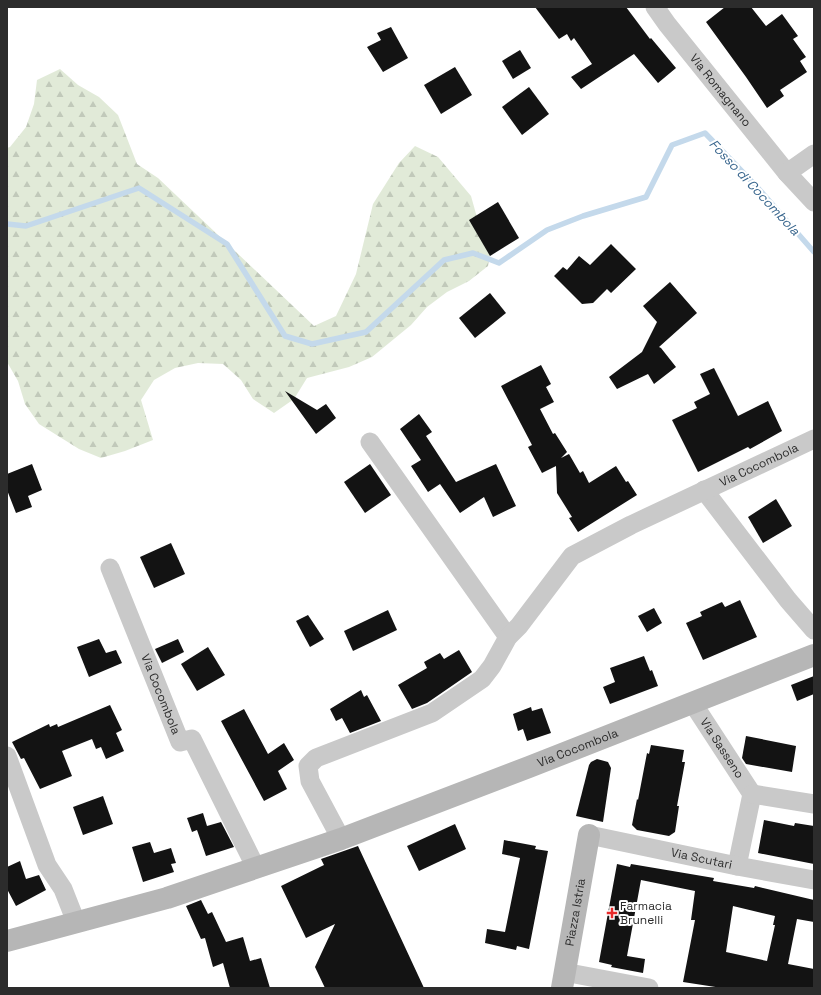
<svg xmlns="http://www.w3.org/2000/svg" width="821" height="995" font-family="'Space Grotesk',sans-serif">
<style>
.forest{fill:url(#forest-firs)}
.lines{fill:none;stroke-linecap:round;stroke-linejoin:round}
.stream{stroke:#c4d9eb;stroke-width:5.5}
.building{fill:#131313;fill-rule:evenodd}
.street{stroke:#c9c9c9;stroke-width:19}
.secondary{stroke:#b6b6b6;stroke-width:22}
.poi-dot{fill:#e72a2a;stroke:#fff;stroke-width:1.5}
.labels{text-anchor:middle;stroke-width:4;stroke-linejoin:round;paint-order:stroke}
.street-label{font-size:12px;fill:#2c2c2c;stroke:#fff}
.poi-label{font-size:12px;fill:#2c2c2c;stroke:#fff;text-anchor:start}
.water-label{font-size:13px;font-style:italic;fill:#3a678e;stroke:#fff}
</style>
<defs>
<pattern id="forest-firs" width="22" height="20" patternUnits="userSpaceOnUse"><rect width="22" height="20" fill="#e1ead8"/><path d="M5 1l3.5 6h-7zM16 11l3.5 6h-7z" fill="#c1c9ba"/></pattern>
</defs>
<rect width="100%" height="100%" fill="#fff"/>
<!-- forest -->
<polygon class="forest" points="60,69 78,85 99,97 118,115 137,164 158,178 314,326 336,316 356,274 373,204 399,163 415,146 438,157 471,196 478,221 492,242 488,266 469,281 447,292 427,307 411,325 372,357 349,367 307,378 294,399 274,413 253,399 241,380 223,364 198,363 175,368 154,380 141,400 153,440 125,451 101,458 79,449 39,424 25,404 18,381 7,362 7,148 10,147 26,127 34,104 37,80"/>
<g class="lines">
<!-- stream -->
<polyline class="stream" points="7,224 26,226 139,188 227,244 285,336 312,344 366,332 444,260 473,253 499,263 547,230 583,216 646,197 672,145 705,133 757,187 814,252"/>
</g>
<!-- building -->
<g class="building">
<polygon points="535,7 626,7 650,39 651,38 676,68 658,83 634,54 581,89 571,77 592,64 574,38 571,41 567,34 559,39"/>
<polygon points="725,7 751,7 766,26 782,14 798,36 793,39 806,57 800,61 807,72 780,90 784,96 767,108 746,77 706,22"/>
<polygon points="391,27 408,58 383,72 367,47 381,40 377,33"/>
<polygon points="520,50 531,68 513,79 502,61"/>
<polygon points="455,67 472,95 441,114 424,85"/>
<polygon points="529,87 549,114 522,135 502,107"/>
<polygon points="498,202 519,238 490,256 469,220"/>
<polygon points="611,244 636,269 611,293 607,289 593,303 582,304 554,276 563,267 567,270 579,256 590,265"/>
<polygon points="670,282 697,313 659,347 661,348 676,367 654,384 648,374 617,389 609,377 642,352 657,322 643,306"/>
<polygon points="490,293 506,313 475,338 459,318"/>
<polygon points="541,365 551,384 546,387 554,402 540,409 553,434 555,433 567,452 561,458 569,454 580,473 583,471 589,483 616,466 626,482 628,481 637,495 578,532 569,518 572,517 557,493 556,466 542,473 528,447 532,445 501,386"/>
<polygon points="714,368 738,416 768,401 782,431 750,449 748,447 698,472 672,420 697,408 694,402 710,394 700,374"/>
<polygon points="285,391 317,410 326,404 336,418 316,434"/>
<polygon points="419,414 432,432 426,436 456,482 496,464 516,506 493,517 484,497 460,513 440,484 428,492 411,466 421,460 400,429"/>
<polygon points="32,464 42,490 28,496 32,507 16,513 7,490 7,474"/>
<polygon points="370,464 391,495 365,513 344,482"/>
<polygon points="776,499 792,526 763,543 748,517"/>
<polygon points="171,543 185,574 154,588 140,557"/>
<polygon points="740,600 757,637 703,660 686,623 702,616 700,612 722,602 725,607"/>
<polygon points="654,608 662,623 647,632 638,616"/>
<polygon points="388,610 397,630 353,651 344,631"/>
<polygon points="308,615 324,639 310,647 296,621"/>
<polygon points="99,639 106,653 116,650 122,663 89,677 77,647"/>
<polygon points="178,639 184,652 162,663 155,649"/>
<polygon points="208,647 225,675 197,691 181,664"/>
<polygon points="459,650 472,672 427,703 412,709 398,685 427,668 424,662 440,653 444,659"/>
<polygon points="644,656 650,671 652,670 658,686 610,704 603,687 615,682 610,668"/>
<polygon points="814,676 814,694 797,701 791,685"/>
<polygon points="361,690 364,697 367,695 381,721 350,733 342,718 336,721 330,709"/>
<polygon points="110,705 122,730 116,733 124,751 106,759 101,747 96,749 92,739 62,751 72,776 40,789 24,758 21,759 12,742 49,724 50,727 57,724 58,727"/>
<polygon points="531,707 532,711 542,708 551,733 527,741 523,729 518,731 513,714"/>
<polygon points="244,709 268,754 284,743 294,760 278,771 287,789 264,801 221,721"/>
<polygon points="746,736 796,746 792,772 746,764 742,758"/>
<polygon points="651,745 684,750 682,762 685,762 677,806 679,806 675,832 669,836 637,830 632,825 637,799 638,800 647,753 649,754"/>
<polygon points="597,759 608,762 611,768 603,822 576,816 589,765 591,762"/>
<polygon points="103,796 113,824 83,835 73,807"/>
<polygon points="203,813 207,826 221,822 234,847 206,856 197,830 192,832 187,818"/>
<polygon points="764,820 794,826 795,823 814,826 814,864 758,853"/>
<polygon points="455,824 466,849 419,871 407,846"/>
<polygon points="504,840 536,846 535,849 548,851 529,949 517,946 516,950 485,943 487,929 505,932 520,858 502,854"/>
<polygon points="150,842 154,853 171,848 176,863 171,864 174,872 143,882 132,847"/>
<polygon points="358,846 424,988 325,988 315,967 335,924 306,938 281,886 324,865 321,859"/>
<polygon points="20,861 26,879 39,875 46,890 16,906 7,889 7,867"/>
<path d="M617,864L630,867L631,864L714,878L713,881L754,888L755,886L814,900V922L797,919L788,964L814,969V988H722L683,982L695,920H691L695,891L641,880L627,956L645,959L643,973L611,967L612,965L599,962ZM733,906L775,916L773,925H775L767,961L726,952Z"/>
<polygon points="201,900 208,914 212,912 226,942 243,937 250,961 261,958 270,988 230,988 223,963 213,967 205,938 201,939 186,906"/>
</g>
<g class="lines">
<!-- street -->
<g class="street">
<path id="s1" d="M655,7L667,24L787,173L814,202"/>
<polyline points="787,173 814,154"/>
<polyline points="370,442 508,637"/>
<polyline points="704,490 788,600 814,630"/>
<path id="s2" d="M110,568L180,742L192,739L256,868"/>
<path id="s3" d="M692,702L752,794L737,866"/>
<polyline points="7,756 47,865 63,889 76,922"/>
<polyline points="752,794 814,804"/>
<path id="s4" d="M589,835L737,866L814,880"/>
<path id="s5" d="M341,839L310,781L308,766L316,758L432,713L482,679L492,666L508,637L519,626L572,556L631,525L814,439"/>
<polyline points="564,972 649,988"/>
</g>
<!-- secondary -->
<g class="secondary">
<path id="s6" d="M7,941L167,898L341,839L529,767L814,655"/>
<path id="s7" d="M562,988L589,835"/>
</g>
</g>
<!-- markers -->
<path class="poi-dot" d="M610 907h4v4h4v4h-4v4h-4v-4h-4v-4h4z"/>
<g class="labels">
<!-- street labels -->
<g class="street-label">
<text dy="4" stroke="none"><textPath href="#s1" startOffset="106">Via Romagnano</textPath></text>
<text dy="4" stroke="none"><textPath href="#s5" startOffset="638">Via Cocombola</textPath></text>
<text dy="4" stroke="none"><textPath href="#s2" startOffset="136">Via Cocombola</textPath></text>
<text dy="4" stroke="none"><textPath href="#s6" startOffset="603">Via Cocombola</textPath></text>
<text dy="4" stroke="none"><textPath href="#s3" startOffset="55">Via Sasseno</textPath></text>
<text dy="4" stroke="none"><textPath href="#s4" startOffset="115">Via Scutari</textPath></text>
<text dy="4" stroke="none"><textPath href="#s7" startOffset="77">Piazza Istria</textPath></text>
</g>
<!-- poi labels -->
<g class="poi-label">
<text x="620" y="910">Farmacia<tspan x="620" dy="14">Brunelli</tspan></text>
</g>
<!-- water labels -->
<g class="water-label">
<text transform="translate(755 187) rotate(47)" y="5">Fosso di Cocombola</text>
</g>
</g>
<!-- border -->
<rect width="821" height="995" fill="none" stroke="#2c2c2c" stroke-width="16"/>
</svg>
